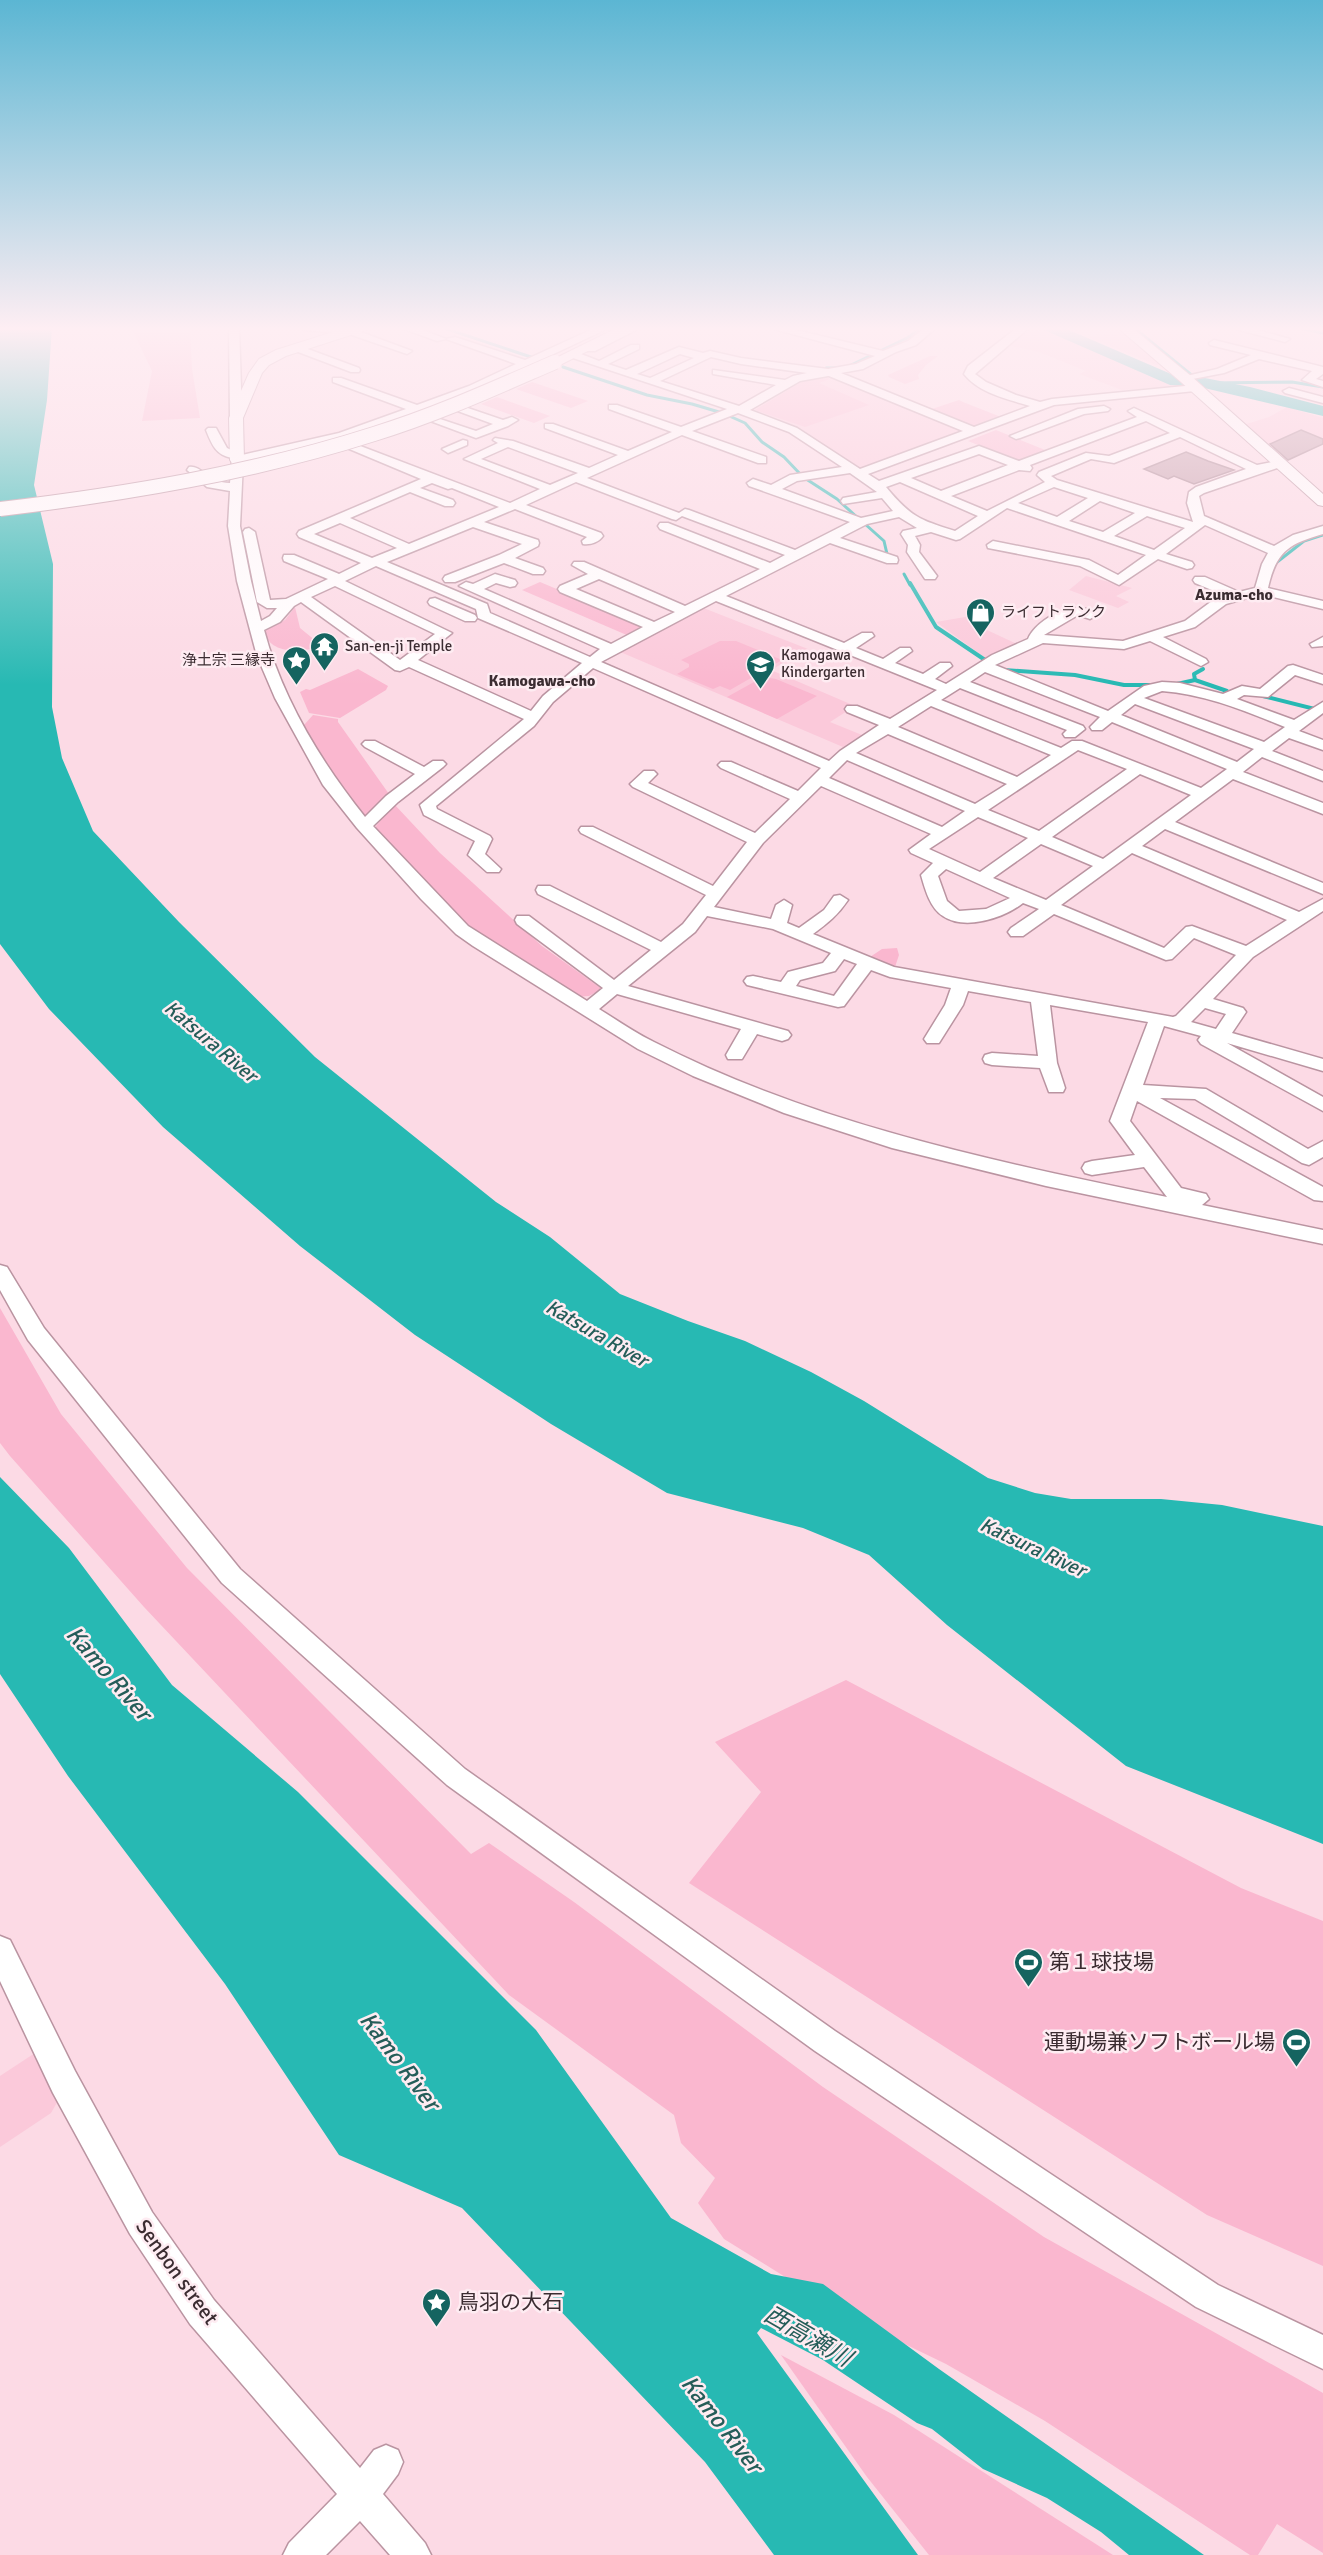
<svg xmlns="http://www.w3.org/2000/svg" width="1323" height="2555" font-family="Signika,'Noto Sans JP',sans-serif">
<style>
.built{fill:#fbc9da}
.green{fill:#fab7cf}
.water{fill:#27b9b3}
.lines{fill:none;stroke-linecap:round;stroke-linejoin:round}
.stream-far1{stroke:#27b9b3;stroke-width:3}
.stream{stroke:#27b9b3;stroke-width:4}
.river{fill:#27b9b3;fill-rule:evenodd}
.building{fill:#c49daa;stroke:#a6808d;stroke-width:1.5}
.minor-casing{stroke:#ba94a1;stroke-width:3}
.major-casing{stroke:#ba94a1;stroke-width:2}
.minor{fill:#fff;fill-rule:evenodd}
.major{fill:#fff;fill-rule:evenodd}
.major-bridge-casing{stroke:#ba94a1;stroke-width:16;stroke-linecap:butt}
.major-bridge{stroke:#fff;stroke-width:14}
.labels{text-anchor:middle;stroke-width:5;stroke-linejoin:round;paint-order:stroke}
.far-poi-label{font-size:15px;fill:#3b2c31;stroke:#feecf2;text-anchor:start}
.far-neighbourhood-label{font-size:16px;font-weight:bold;fill:#3b2c31;stroke:#feecf2}
.water-label{font-size:20px;font-style:italic;fill:#255d59;stroke:#feecf2}
.near-poi-label{font-size:21px;fill:#3b2c31;stroke:#feecf2;text-anchor:start}
.near-street-label{font-size:21px;fill:#3b2c31;stroke:#feecf2}
.near-water-label{font-size:24px;font-style:italic;fill:#255d59;stroke:#feecf2}
</style>
<rect width="100%" height="100%" fill="#fcdae5"/>
<!-- built -->
<g class="built">
<polygon points="1031,327 1052,332 1174,384 1170,387 1122,390 1079,374 1086,371 1039,352 1007,345"/>
<polygon points="1124,333 1161,364 1156,365 1089,337"/>
<polygon points="826,376 831,377 965,432 863,469 857,468 798,432 750,412 749,409 800,380"/>
<polygon points="1287,407 1323,418 1323,444 1283,461 1243,425 1269,417"/>
<polygon points="1086,576 1132,588 1116,596 1129,602 1118,608 1069,590"/>
<polygon points="701,607 808,649 771,670 855,706 830,722 862,735 843,747 618,651"/>
<polygon points="971,616 987,630 1019,645 988,660 936,622"/>
<polygon points="35,2053 59,2099 51,2113 0,2147 0,2076"/>
</g>
<!-- green -->
<g class="green">
<polygon points="131,327 190,327 192,369 200,418 142,421 152,371"/>
<polygon points="930,356 938,356 926,365 918,375 919,379 905,384 889,377 888,375"/>
<polygon points="828,378 830,379 819,383 869,405 805,427 755,410 803,381"/>
<polygon points="532,382 588,401 571,408 516,389"/>
<polygon points="497,397 550,416 534,423 481,404"/>
<polygon points="959,400 963,402 1001,417 975,427 932,409"/>
<polygon points="996,430 1050,452 1022,463 968,441"/>
<polygon points="540,582 647,627 629,636 522,590"/>
<path d="M295,607L300,628L322,646C304,652 270,656 264,631L285,620Z"/>
<polygon points="720,641 736,641 782,660 730,690 720,686 713,689 677,674 689,667 689,664 681,660"/>
<polygon points="358,669 388,686 386,690 340,718 309,713 300,692 306,689 310,690"/>
<polygon points="763,677 776,679 817,696 777,719 727,697"/>
<polygon points="313,715 338,719 338,722 389,794 368,816 361,816 309,738 304,725"/>
<polygon points="394,804 440,853 542,946 602,989 589,996 576,997 470,930 376,832 376,826"/>
<polygon points="897,948 899,955 895,967 885,966 867,959 882,949"/>
<polygon points="0,1308 61,1414 187,1568 471,1854 489,1843 574,1902 823,2087 1044,2237 1323,2393 1323,2553 1277,2524 1258,2555 1250,2555 1045,2421 946,2364 853,2319 724,2239 698,2203 715,2178 681,2143 674,2115 509,1995 144,1607 10,1456 0,1443"/>
<polygon points="846,1680 1241,1888 1323,1921 1323,2266 1207,2215 689,1883 761,1792 715,1742"/>
<polygon points="781,2355 894,2415 1113,2555 929,2555 867,2477"/>
</g>
<!-- water -->
<g class="water">
<polygon points="0,327 52,327 47,400 34,485 53,564 52,707 62,758 93,831 179,922 315,1057 496,1202 550,1237 620,1294 688,1321 745,1341 811,1372 864,1401 988,1478 1035,1493 1071,1499 1161,1499 1222,1505 1323,1526 1323,1844 1126,1766 947,1625 869,1555 803,1528 667,1493 551,1424 415,1335 300,1246 163,1127 49,1009 0,944"/>
<polygon points="0,1477 69,1548 172,1685 298,1792 536,2030 671,2218 771,2274 823,2284 939,2369 1204,2555 1129,2555 1101,2532 1047,2498 983,2469 932,2429 917,2423 823,2360 761,2328 757,2333 918,2555 774,2555 705,2462 462,2208 339,2155 225,1984 68,1776 0,1674"/>
</g>
<g class="lines">
<!-- stream-far1 -->
<g class="stream-far1">
<polyline points="441,327 531,357"/>
<polyline points="1133,327 1200,382"/>
<polyline points="1293,327 1323,333"/>
<polyline points="849,366 907,338 923,327"/>
<polyline points="563,367 647,395 692,404 719,412"/>
<polyline points="826,368 839,368"/>
<polyline points="1207,383 1292,382 1323,387"/>
<polyline points="727,415 745,423 762,442 784,457 803,477 837,499 859,519"/>
<polyline points="865,524 884,541 887,554"/>
<polyline points="1272,566 1304,541 1323,535"/>
<polyline points="904,574 910,585"/>
</g>
<!-- stream -->
<g class="stream">
<polyline points="910,583 936,627 991,664"/>
<polyline points="1004,670 1075,675 1124,685 1153,685"/>
<polyline points="1195,680 1194,674 1203,669"/>
<polyline points="1177,684 1195,680 1227,691"/>
<polyline points="1263,696 1323,711"/>
</g>
<!-- river -->
<polygon class="river" points="1041,327 1062,327 1178,377 1200,377 1250,387 1323,406 1323,416 1200,387 1170,385 1044,330"/>
</g>
<!-- building -->
<g class="building">
<polygon points="1301,430 1323,439 1323,444 1288,460 1270,444"/>
<polygon points="1186,452 1208,461 1234,470 1194,484 1174,476 1168,479 1144,469"/>
</g>
<g class="lines">
<defs>
<g id="minor">
<polygon points="229,327 239,327 242,418 236,421 230,418"/>
<polygon points="299,327 350,328 412,351 407,354 349,334 304,330"/>
<path d="M399,327H415L446,339L455,337L525,360L597,327H611L477,390L421,411L346,438L243,462L240,526L251,581L261,621L270,616L277,608H267L257,602L243,532L245,529L249,528L255,532L270,600L286,599L328,579L284,561L283,558L284,555H294L339,574L361,563L299,537L297,534L299,531L421,479L347,448V444H355L510,503L540,489L464,459L498,443L493,440L495,438L513,441L589,468L618,455L545,428V424H553L628,451L672,432L609,409V405H617L681,427L727,409L573,358V354H581L599,361L631,345H639V349L608,364L626,370L679,347L703,353L710,351L741,358L828,369L856,364L875,356L766,327H784L883,351L908,341L926,327H937L916,345L896,352L863,369L841,373L974,427L1030,406C1007,399 979,393 964,374L968,366L1018,327H1030L975,374L986,382L1016,395L1040,402L1052,399L1195,385L1201,388L1195,391L1054,405L868,474L879,481L979,446L1019,461L1137,417L1128,411L1134,408L1257,465L1283,460V466L1204,493L1199,496L1204,516L1274,546L1293,535L1323,526V534C1288,544 1276,552 1268,588L1323,601V609L1261,594L1226,604L1195,627L1163,637L1206,659L1208,662L1201,666L1150,641L1124,649L1043,643L995,665L1108,711L1144,686L1162,682L1180,683L1223,694L1242,686L1260,689L1288,666L1293,665L1323,675V684L1295,675L1268,697L1244,695L1237,699L1294,720L1323,702V713L1299,731L1323,740V750L1289,738L1272,751L1323,771V781L1262,757L1243,772L1323,803V814L1233,779L1175,822L1323,883V894L1165,829L1142,846L1299,912L1323,899V911L1253,957L1213,999L1243,1008L1246,1012L1232,1033L1323,1059V1071L1227,1043L1323,1097V1111L1201,1044L1198,1040L1201,1036L1164,1026L1143,1085L1206,1089L1308,1149L1323,1141V1157L1309,1165L1302,1163L1195,1099L1160,1098L1323,1187V1201L1314,1200L1137,1101L1130,1121L1181,1188L1206,1194L1209,1199L1202,1205L1323,1230V1244L1046,1186L892,1148L784,1113L693,1076L638,1049L473,946L456,934L421,899L357,828L323,785L275,698L257,656L237,581L228,526L230,491L207,487L187,470L189,467C202,465 208,483 230,483L232,458C216,455 212,445 206,430L208,428H216L227,448L242,455L339,433L406,409L333,382V378H341L417,405L469,386L516,364L446,339L437,341ZM680,354L694,358L650,378L637,374ZM711,357L741,364L807,373L793,376L785,380L713,370V374L776,385L739,406L660,381ZM828,376H829L963,431L860,469L797,428L750,410L800,381ZM738,413L789,432L842,467L790,475L771,485L753,479L747,483L749,486L850,522L795,550L689,510L685,509L679,513L587,478L682,435L758,463H766V457L692,431ZM1146,421L1170,433L1109,456L1086,453L1039,472L1037,475L1045,482L987,511L951,496L1019,470L1030,471L1032,468L1030,465ZM1180,437L1246,469L1196,487L1189,492L1187,503L1193,522L1057,480L1051,476L1091,459L1114,463ZM508,447L578,473L550,485L481,459ZM979,454L1008,465L941,491L911,478ZM850,473L877,492L843,498L841,501L843,504L882,498L893,511L861,518L782,489L797,481ZM576,482L672,519L676,520L682,516L785,555L770,563L668,523H660L658,526L660,529L760,569L685,606L584,562H574L572,565L588,574L560,586L558,589L560,592L643,627L611,644L484,589L496,583L510,587L515,586L517,583L515,580L495,574L473,584L466,582L459,586L600,649L590,657L490,613L487,604L387,562L473,527L522,544L499,555L445,576L443,579L445,582H455L504,563L533,574H543L545,571L543,568L515,558L538,546L539,543L538,540L484,522L515,509L587,537L582,541L583,544C591,545 599,542 603,536L601,533L526,505ZM900,482L978,516L955,531C919,520 910,516 886,487ZM432,483L448,489L452,488L499,507L409,544L350,518L410,492L445,506H453L455,503L453,500L420,488ZM1054,487L1088,498L1057,517L1018,503ZM1100,501L1135,513L1103,532L1069,521ZM1007,508L1146,555L1118,575L1089,560L993,541L987,545L988,548L1080,566L1119,585L1158,559L1187,569L1192,568L1194,565L1192,562L1166,554L1205,525L1268,553L1262,564L1255,588L1239,592L1205,577H1195L1193,580L1195,583L1226,596L1216,598L1185,621L1123,641L1044,635L1078,615L1090,619L1097,615C1078,596 1036,619 1028,639L992,655L946,684L935,679L952,666L950,663H940L923,674L895,663L912,651L910,648H900L883,659L856,648L874,636L872,633H862L844,643L726,596L830,543L887,563H897L898,560L897,557L840,538L867,524L899,517L917,528L903,531L901,534L908,545L907,552L925,579H935L937,576L919,552L920,545L915,536L931,532L956,540L960,539ZM1147,516L1185,528L1154,550L1114,536ZM340,523L397,548L372,558L314,534ZM376,566L476,609L478,618L582,663L543,696L531,711L418,660L452,633L345,581ZM599,579L675,612L654,622L576,589ZM335,586L435,634L400,660L311,597ZM716,601L937,690L890,719L857,706H847L845,709L847,712L879,725L840,751L829,761L601,662ZM301,602L395,670L400,671L409,667L524,719L420,805L424,815L475,841L468,855L487,872H499L501,869L485,854L492,839L490,836L437,809L436,806L534,726L553,702L593,668L821,768L798,791L731,762H721L718,765L721,768L790,799L755,833L648,783L657,774L654,771H644L630,784L633,787L747,842L713,886L593,827H581L579,830L581,833L706,895L683,924L661,942L550,886H538L536,890L538,894L651,950L614,980L529,916H517L515,920L517,924L603,988L587,1001L468,926L373,826L398,802L443,767L446,764L443,761H433L424,767L375,741H365L362,744L365,747L415,774L386,796L365,817C321,762 282,698 264,630L280,622L294,606ZM985,672L1100,717L1090,727L1092,730H1102L1112,722L1227,769L1201,788L1082,741H1072L1061,748L941,700L960,688L1067,730L1063,734L1065,737H1075L1085,729L1083,726L970,682ZM1162,691C1205,694 1245,711 1285,727L1264,742L1144,698ZM1135,704L1254,749L1237,762L1121,715ZM931,706L1051,755L1017,777L898,727ZM888,734L1007,784L975,804L856,753ZM1078,750L1127,769L1039,831L988,810ZM847,760L965,811L942,827L829,778ZM1140,774L1191,795L1103,859L1052,837ZM821,786L931,834L909,850L911,853L933,863L921,875C925,889 930,908 943,916C965,931 1004,918 1023,903L1039,909L1011,928L1008,932L1011,936H1023L1054,914L1166,960L1172,959L1194,938L1236,955L1176,1016L1173,1017L894,967L813,934C828,923 838,915 848,900L840,895L834,896L824,910L799,928L787,923L792,905L784,900L776,905L771,919L714,907L763,843ZM978,817L1028,838L980,872L929,849ZM1041,844L1093,866L1046,900L993,878ZM1132,853L1287,920L1246,946L1192,926L1186,927L1164,948L1061,905ZM946,869L1010,898L986,909L959,911L947,901L938,876ZM707,916L773,929L831,953L823,963L788,972L781,982L753,976L747,977L744,981L747,985L838,1007L844,1006L871,970L890,977L951,988L945,1005L924,1039L927,1043H939L963,1005L968,991L1031,1002L1038,1056L992,1053L985,1055L983,1059L985,1063L992,1065L1040,1068L1049,1092H1063L1065,1088L1057,1063L1050,1005L1148,1022L1110,1121L1135,1155L1092,1161L1085,1163L1082,1168L1085,1173L1092,1175L1144,1167L1167,1197C991,1161 814,1124 654,1042C635,1033 617,1020 599,1009L617,994L741,1029L726,1055L728,1059H742L757,1034L782,1041L788,1039L791,1035L788,1031L628,986L695,932ZM844,959L857,964L834,996L796,986L800,980L835,971ZM1205,1008L1226,1014L1216,1029L1191,1022Z"/>
<polygon points="629,327 642,327 595,351 587,351 586,349"/>
<polygon points="1228,327 1247,327 1290,339 1285,342"/>
<polygon points="1214,340 1323,367 1323,374 1316,379 1323,381 1323,387 1302,380 1312,371 1259,359 1224,373 1182,381 1182,377 1217,369 1251,355 1210,345 1209,343"/>
<polygon points="297,345 359,368 360,370 359,372 351,372 293,350 292,348"/>
<polygon points="1289,388 1323,397 1323,403 1285,393 1283,391"/>
<polygon points="459,405 503,420 512,417 518,420 508,426 476,438 425,419 431,416 476,431 493,424 455,410 455,406"/>
<polygon points="1104,406 1110,409 1108,411 1084,414 1020,438 1016,439 1010,436 1078,409"/>
<polygon points="463,440 467,441 467,445 448,453 442,449"/>
<polygon points="435,598 475,615 477,618 475,621 465,621 430,605 428,602 430,599"/>
<polygon points="1323,637 1323,646 1312,647 1310,644"/>
<polygon points="0,1265 7,1267 44,1328 240,1569 465,1769 835,2031 1218,2285 1323,2335 1323,2369 1196,2307 815,2051 447,1785 222,1583 28,1340 0,1290"/>
<polygon points="0,1936 10,1940 75,2071 152,2212 214,2300 360,2468 374,2450 386,2445 398,2450 403,2462 398,2474 383,2494 425,2543 431,2555 390,2555 360,2521 326,2555 283,2555 289,2543 337,2494 190,2324 130,2234 53,2093 0,1981"/>
</g>
<g id="major">
<polygon points="349,327 368,327 366,330 286,356 269,365 262,373 243,418 244,460 242,463 232,463 230,460 229,418 249,373 259,359 276,350"/>
<polygon points="619,327 635,327 560,365 555,366 548,362"/>
<polygon points="1117,327 1131,327 1191,376 1323,494 1323,506 1318,505 1181,382"/>
</g>
</defs>
<!-- minor casing -->
<use href="#minor" class="minor-casing"/>
<!-- major casing -->
<use href="#major" class="major-casing"/>
<!-- minor -->
<use href="#minor" class="minor"/>
<!-- major -->
<use href="#major" class="major"/>
<defs>
<path id="major-bridge" d="M0,509C126,494 252,473 374,434C436,415 495,388 555,362"/>
</defs>
<!-- major-bridge casing -->
<use href="#major-bridge" class="major-bridge-casing"/>
<!-- major-bridge -->
<use href="#major-bridge" class="major-bridge"/>
</g>
<!-- sky -->
<linearGradient id="sky" x2="0" y2="1"><stop stop-color="#5bb6d3"/><stop offset="0.48" stop-color="#feeef3"/><stop offset="1" stop-color="#feeef3" stop-opacity="0"/></linearGradient>
<rect width="1323" height="685" fill="url(#sky)"/>
<!-- icons -->
<defs>
<symbol id="shop-pin" viewBox="-11 -11 22 30"><path d="M0 17L-7.5 6A9.5 9.5 0 1 1 7.5 6Z" fill="#156460" stroke="#feecf2"/><path d="M-5-2.5h2.3a2.7 3.5 0 0 1 5.4 0H5L5.5 6h-11ZM-1.5-2.5h3a1.5 2.3 0 0 0-3 0Z" fill="#fff"/></symbol>
<symbol id="temple-pin" viewBox="-11 -11 22 30"><path d="M0 17L-7.5 6A9.5 9.5 0 1 1 7.5 6Z" fill="#156460" stroke="#feecf2"/><path d="M0-6L5-2H3V0L6.5 2.5H4V6H1.5V3h-3V6H-4V2.5H-6.5L-3 0V-2H-5Z" fill="#fff"/></symbol>
<symbol id="sight-pin" viewBox="-11 -11 22 30"><path d="M0 17L-7.5 6A9.5 9.5 0 1 1 7.5 6Z" fill="#156460" stroke="#feecf2"/><path d="M0-6L1.8-2.2L6-1.7L2.9 1.2L3.7 5.4L0 3.3L-3.7 5.4L-2.9 1.2L-6-1.7L-1.8-2.2Z" fill="#fff"/></symbol>
<symbol id="school-pin" viewBox="-11 -11 22 30"><path d="M0 17L-7.5 6A9.5 9.5 0 1 1 7.5 6Z" fill="#156460" stroke="#feecf2"/><path d="M0-5L7-2L0 1L-7-2ZM-4 1L0 2.5L4 1V4Q0 6-4 4Z" fill="#fff"/></symbol>
<symbol id="stadium-pin" viewBox="-11 -11 22 30"><path d="M0 17L-7.5 6A9.5 9.5 0 1 1 7.5 6Z" fill="#156460" stroke="#feecf2"/><path d="M0-5a6.5 5 0 1 0 0 10a6.5 5 0 1 0 0-10ZM-3.5-1.8h7v3.6h-7Z" fill="#fff"/></symbol>
</defs>
<g fill-rule="evenodd">
<use href="#shop-pin" x="964" y="596" width="33" height="45"/>
<use href="#temple-pin" x="308" y="630" width="33" height="45"/>
<use href="#sight-pin" x="280" y="644" width="33" height="45"/>
<use href="#school-pin" x="744" y="648" width="33" height="45"/>
<use href="#stadium-pin" x="1012" y="1946" width="33" height="45"/>
<use href="#stadium-pin" x="1280" y="2026" width="33" height="45"/>
<use href="#sight-pin" x="420" y="2286" width="33" height="45"/>
</g>
<g class="labels">
<!-- far-poi labels -->
<g class="far-poi-label">
<text x="1001" y="617">ライフトランク</text>
<text x="345" y="651">San-en-ji Temple</text>
<text x="781" y="660">Kamogawa<tspan x="781" dy="17">Kindergarten</tspan></text>
<text x="275" y="665" text-anchor="end">浄土宗 三縁寺</text>
</g>
<!-- far-neighbourhood labels -->
<g class="far-neighbourhood-label">
<text x="1234" y="600">Azuma-cho</text>
<text x="542" y="686">Kamogawa-cho</text>
</g>
<!-- water labels -->
<g class="water-label">
<text transform="translate(211 1041) rotate(40)" y="7">Katsura River</text>
<text transform="translate(597 1333) rotate(30)" y="7">Katsura River</text>
<text transform="translate(1033 1547) rotate(25)" y="7">Katsura River</text>
</g>
<!-- near-poi labels -->
<g class="near-poi-label">
<text x="1049" y="1969">第１球技場</text>
<text x="1275" y="2049" text-anchor="end">運動場兼ソフトボール場</text>
<text x="458" y="2309">鳥羽の大石</text>
</g>
<!-- near-street labels -->
<g class="near-street-label">
<text transform="translate(177 2272) rotate(54)" y="7">Senbon street</text>
</g>
<!-- near-water labels -->
<g class="near-water-label">
<text transform="translate(109 1673) rotate(49)" y="8">Kamo River</text>
<text transform="translate(400 2061) rotate(53)" y="8">Kamo River</text>
<text transform="translate(808 2336) rotate(30)" y="8">西高瀬川</text>
<text transform="translate(722 2424) rotate(52)" y="8">Kamo River</text>
</g>
</g>
</svg>
